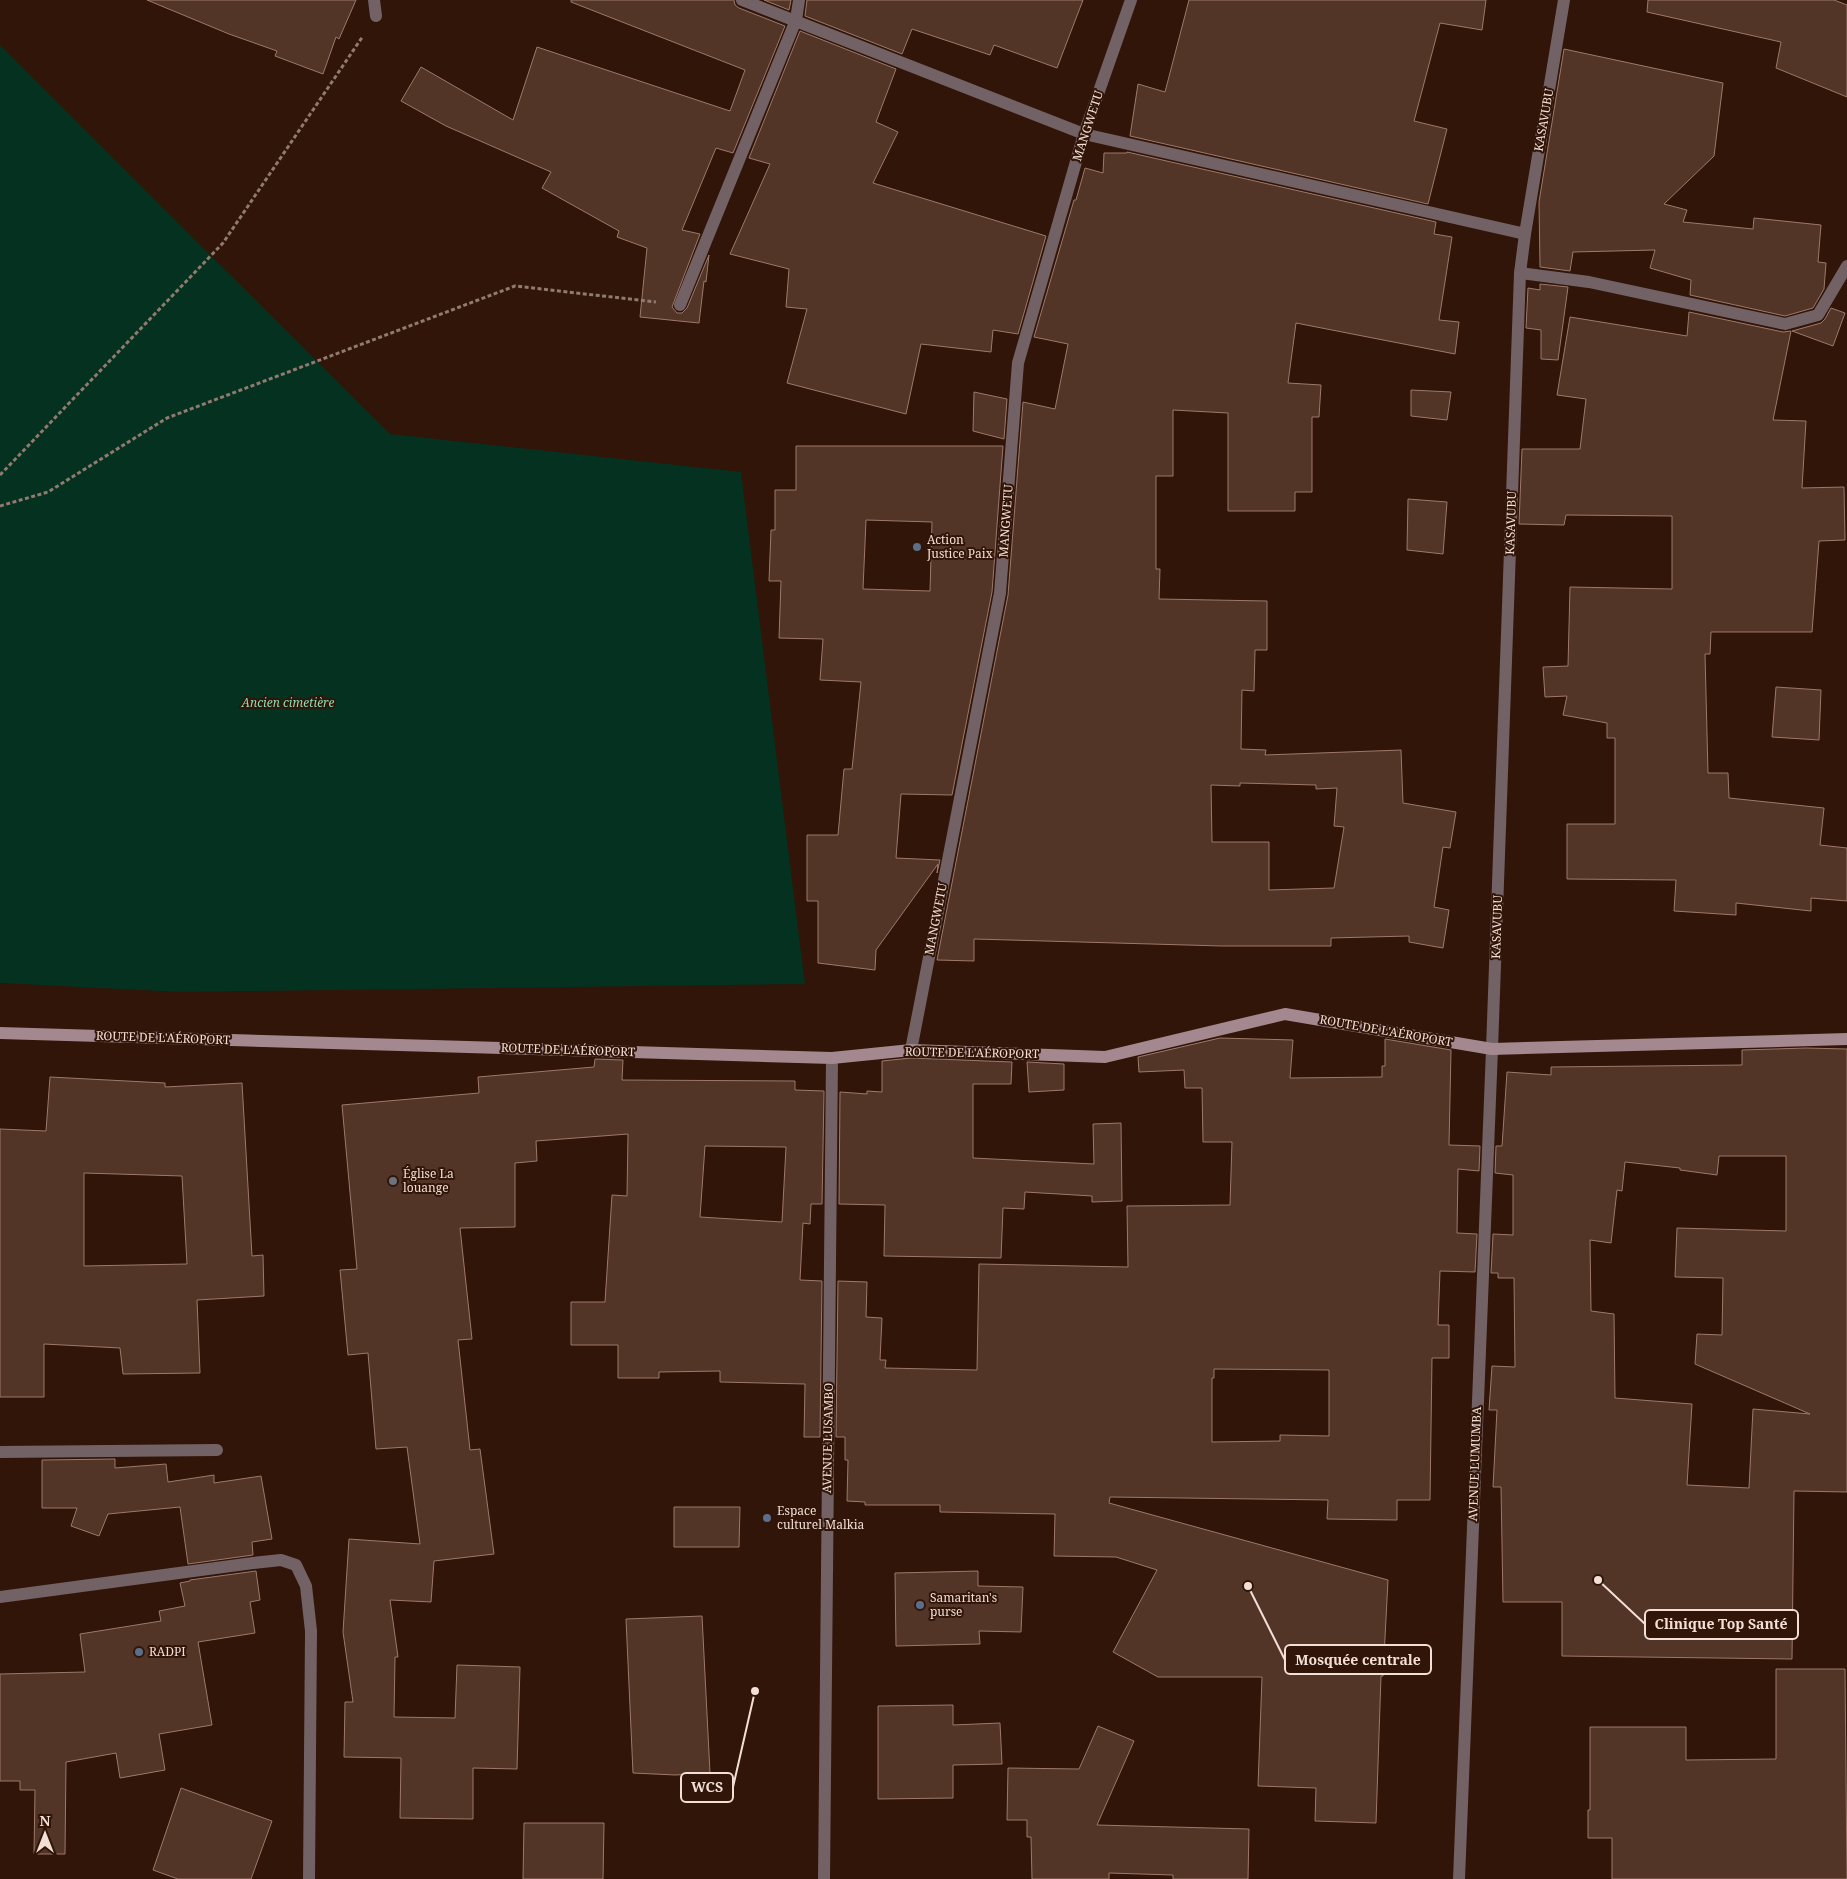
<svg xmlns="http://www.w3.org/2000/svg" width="1847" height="1879" font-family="'Noto Serif',serif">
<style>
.green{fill:#053120}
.building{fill:#533527;stroke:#9d796a;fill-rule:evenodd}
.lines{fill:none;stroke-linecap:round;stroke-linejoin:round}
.path{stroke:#917a6f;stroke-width:3;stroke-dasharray:4 2.5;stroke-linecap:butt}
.lane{stroke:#726165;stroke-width:12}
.street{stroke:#726165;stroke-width:12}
.secondary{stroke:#a3888f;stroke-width:12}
.service-dot{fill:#5c6f8a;stroke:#301508;stroke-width:2}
.worship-dot{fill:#6b7280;stroke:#301508;stroke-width:2}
.labels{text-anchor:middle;stroke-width:4;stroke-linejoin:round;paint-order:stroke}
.street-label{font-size:12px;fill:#f3dfd6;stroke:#301508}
.poi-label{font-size:12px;fill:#f3dfd6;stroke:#301508;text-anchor:start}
.park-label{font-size:12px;font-style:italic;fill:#87ddb5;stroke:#301508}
.leader{fill:none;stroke:#f3dfd6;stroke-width:2}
.callout-dot{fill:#f3dfd6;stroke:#301508;stroke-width:2}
.callout{fill:#301508;stroke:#f3dfd6;stroke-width:2}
.callout-label{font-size:14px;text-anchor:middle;font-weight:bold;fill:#f3dfd6}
</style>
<rect width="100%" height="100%" fill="#301508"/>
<!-- green -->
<polygon class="green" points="0,45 390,434 741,472 805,984 181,992 0,983"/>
<!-- building -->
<g class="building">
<polygon points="147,0 356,0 339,39 336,37 323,74 275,56 277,51 229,34"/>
<polygon points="571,0 734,0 735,5 739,8 785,26 733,153 716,148 682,230 700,234 672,307 677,313 682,313 687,308 709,255 706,282 704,281 699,323 640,317 647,248 617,237 619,231 542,188 551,172 446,126 401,101 421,67 513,120 537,47 730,111 745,70 571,2"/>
<polygon points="764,0 791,0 789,10"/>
<polygon points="807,0 1083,0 1057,68 994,45 990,55 912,29 902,54 805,16"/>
<polygon points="1189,0 1486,0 1482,30 1440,23 1414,121 1447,129 1428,204 1130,136 1138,84 1165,92"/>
<polygon points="1648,0 1834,0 1847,5 1847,97 1776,68 1781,42 1647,12"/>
<polygon points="800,31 896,69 876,122 898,132 873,183 1046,236 1018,334 993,330 991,352 921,344 906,414 787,383 807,309 786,307 789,269 730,254 770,164 749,158"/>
<polygon points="1564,49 1723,83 1714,156 1664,204 1687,210 1683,222 1753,229 1754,218 1821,225 1818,262 1826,263 1824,289 1813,308 1785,316 1690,295 1691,280 1650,268 1655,250 1573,252 1570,271 1540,267 1539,202"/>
<path d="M1127,152L1436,222L1434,234L1452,237L1439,320L1459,322L1455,354L1296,323L1288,383L1321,385L1319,417H1312V492H1295V511H1228V413L1173,410V476H1156V569H1160L1159,599L1267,601V650H1255L1254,691L1242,690L1241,749L1266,750L1265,755L1401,750L1403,803L1456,812L1450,848L1443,847L1434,907L1449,910L1443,948L1409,942V936L1331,938V946H1222L974,939V961L937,960L1008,595L1023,402L1055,409L1068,344L1034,337L1074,200H1076L1085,168L1103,173L1104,153H1127ZM1240,783L1316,785V789L1337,788L1334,826L1344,827L1334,888L1269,890V842H1212L1211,785L1240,786Z"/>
<polygon points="1540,284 1568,287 1558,360 1541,359 1541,330 1526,328 1528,288 1540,290"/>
<polygon points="1831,308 1845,313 1833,346 1792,331 1821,323 1825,319"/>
<polygon points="1689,312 1783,332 1791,331 1773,420 1806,421 1802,488 1844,487 1845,540 1819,541 1812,632 1711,632 1710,654 1705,654 1708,773 1728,773 1729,798 1824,808 1820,845 1847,848 1847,901 1811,898 1811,911 1736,903 1736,915 1674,911 1676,880 1567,879 1567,824 1615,824 1615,738 1607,738 1607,723 1563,715 1567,696 1545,697 1543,667 1568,666 1570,587 1672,589 1672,516 1566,515 1564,525 1519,524 1522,449 1580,449 1586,399 1557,395 1570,317 1687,336"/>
<polygon points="1411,390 1451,392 1447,420 1411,416"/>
<polygon points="974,392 1007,399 1004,439 973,431"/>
<path d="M796,446H1003L992,592L952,795L901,794L896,858L940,860L937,873L938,864L876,950L875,970L818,963V901H807V835H838L844,769H852L861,682L820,680L823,639L779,638L781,581H769L771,530H775V490H796ZM866,520L932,522L930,591L863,589Z"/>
<polygon points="1408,499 1447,502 1443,554 1407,550"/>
<polygon points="1776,687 1821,690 1819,740 1772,737"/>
<path d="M1220,1038L1293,1040L1290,1078L1382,1077V1066H1385V1039L1451,1050L1449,1145L1480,1146L1479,1171L1458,1169L1457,1233L1477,1234L1475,1272L1440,1271L1438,1325H1449V1358H1432L1430,1500H1397V1520L1327,1519L1328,1500L1110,1497L1109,1503L1388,1580L1383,1676H1381L1376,1823L1315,1821L1316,1788L1258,1786L1262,1677H1158L1113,1652L1157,1570L1116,1557L1054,1556L1055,1514L940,1512V1505H865V1502L847,1501L848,1460H845V1437H836L838,1281L867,1282L866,1317L882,1318L880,1360H886L885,1368L977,1370L979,1264L1128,1267L1127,1206L1230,1205L1232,1142H1203L1202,1088H1185L1184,1070L1139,1072L1138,1057ZM1214,1369L1329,1370V1436L1280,1435V1441L1212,1442V1378H1214Z"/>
<path d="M1806,1048L1847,1049V1492L1794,1491L1792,1659L1562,1656V1602H1503L1501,1487H1493L1497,1410H1489L1492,1366L1515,1367L1514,1278H1498V1273H1491L1493,1234L1513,1235V1175L1495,1173L1496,1146H1502L1507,1072L1551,1075V1067L1742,1065V1050ZM1719,1156H1786V1231L1677,1228L1675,1277L1723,1278L1722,1335L1697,1334L1695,1364L1810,1414L1753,1409L1749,1488L1687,1485L1692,1404L1615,1398L1614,1314L1591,1311L1590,1240L1611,1243L1617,1190L1622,1191L1625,1162L1680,1168V1170L1717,1175Z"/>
<polygon points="911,1058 1012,1062 1011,1084 973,1084 973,1158 1094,1164 1093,1124 1121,1123 1122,1201 1092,1202 1092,1196 1025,1192 1024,1209 1003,1208 1001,1258 884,1256 885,1205 839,1204 840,1092 867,1094 867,1091 882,1092 882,1061"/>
<path d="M595,1059L623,1060L622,1080L795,1081V1090L824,1091L822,1204H811L810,1224L803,1223L800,1280L822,1281L820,1437H804L805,1384L720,1382V1371L659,1372V1378H618V1345H571V1302H605L612,1195L627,1196L628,1134L536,1141L537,1161L515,1163V1227L460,1228L472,1339L458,1340L470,1450L480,1449L494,1554L434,1561L431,1602L390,1600L398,1657H395L394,1717L455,1718L457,1665L520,1667L517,1769L473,1768V1819L400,1818L401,1758L344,1757L345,1702H353L343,1632L349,1539L420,1544L407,1447L376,1449L368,1353L348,1355L340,1270L357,1269L342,1105L479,1093L478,1077L594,1067ZM705,1146L786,1147L782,1222L700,1217Z"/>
<polygon points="1027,1062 1064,1064 1064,1090 1029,1092"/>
<path d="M50,1077L165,1083V1087L242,1083L252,1256L263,1255L264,1296L197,1300L200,1373L123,1374L120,1348L44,1344V1397H0V1129L46,1131ZM84,1173L182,1176L187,1264L84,1266Z"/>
<polygon points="115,1459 115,1468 166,1464 168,1482 214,1475 214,1483 261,1476 272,1539 252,1542 253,1555 188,1564 180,1507 108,1514 99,1536 71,1526 77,1508 42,1508 42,1460"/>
<polygon points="674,1507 740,1507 739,1547 674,1547"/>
<polygon points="256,1571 260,1600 250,1602 255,1633 198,1642 212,1725 159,1734 165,1770 120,1778 116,1753 66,1762 65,1854 34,1854 35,1790 20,1790 20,1781 0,1781 0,1674 85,1672 80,1634 161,1621 159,1611 185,1606 180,1583 190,1581 190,1580"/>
<polygon points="978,1571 978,1586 1023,1587 1021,1632 979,1631 980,1644 896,1646 895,1573"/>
<polygon points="702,1616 710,1773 675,1775 633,1773 626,1619"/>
<polygon points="1776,1669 1845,1669 1847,1879 1612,1879 1612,1838 1588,1838 1588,1810 1590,1810 1590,1727 1686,1727 1686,1760 1776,1759"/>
<polygon points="953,1705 953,1725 1000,1723 1002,1764 953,1765 953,1798 878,1799 878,1706"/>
<polygon points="1098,1726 1134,1741 1097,1825 1249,1829 1248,1879 1173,1879 1173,1875 1109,1873 1109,1879 1032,1879 1031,1837 1027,1837 1027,1820 1007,1820 1008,1768 1079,1769"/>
<polygon points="181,1788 272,1821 251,1879 178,1879 153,1870"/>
<polygon points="524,1823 604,1823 603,1879 523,1879"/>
</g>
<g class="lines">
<!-- path -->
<g class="path">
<polyline points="0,475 223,243 363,36"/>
<polyline points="0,506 48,492 167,418 515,286 656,302"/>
</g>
<!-- lane -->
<polyline class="lane" points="1520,273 1589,282 1785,324 1818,315 1847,266"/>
<!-- street -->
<g class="street">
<polyline points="374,0 376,16"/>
<polyline points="742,0 1084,134 1525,234"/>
<polyline points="680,305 796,20 799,0"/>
<polyline points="911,1050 1000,593 1018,363 1084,134 1131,0"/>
<polyline points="0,1452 217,1450"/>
<polyline points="0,1597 253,1563 281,1560 296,1565 306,1586 311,1631 309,1879"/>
<polyline points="824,1879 832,1058"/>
<polyline points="1459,1879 1492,1049 1520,273 1525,234 1564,0"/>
</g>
<!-- secondary -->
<polyline class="secondary" points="0,1033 832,1058 911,1050 1105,1057 1285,1014 1492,1049 1847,1039"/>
</g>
<!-- markers -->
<g class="service-dot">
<circle cx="917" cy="547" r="5"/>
<circle cx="767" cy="1518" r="5"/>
<circle cx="920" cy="1605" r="5"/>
<circle cx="139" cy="1652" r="5"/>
</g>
<circle class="worship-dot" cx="393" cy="1181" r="5"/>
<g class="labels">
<!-- street labels -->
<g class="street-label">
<text transform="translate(1544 120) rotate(-80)" y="4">KASAVUBU</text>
<text transform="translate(1088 126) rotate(-72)" y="4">MANGWETU</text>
<text transform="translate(1006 521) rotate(-86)" y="4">MANGWETU</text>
<text transform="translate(1511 523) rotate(-88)" y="4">KASAVUBU</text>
<text transform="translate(936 919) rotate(-79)" y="4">MANGWETU</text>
<text transform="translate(1497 927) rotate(-88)" y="4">KASAVUBU</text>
<text transform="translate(1386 1031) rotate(10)" y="4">ROUTE DE L'AÉROPORT</text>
<text transform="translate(163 1038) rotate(2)" y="4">ROUTE DE L'AÉROPORT</text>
<text transform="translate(568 1050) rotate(2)" y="4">ROUTE DE L'AÉROPORT</text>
<text transform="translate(972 1053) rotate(1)" y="4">ROUTE DE L'AÉROPORT</text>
<text transform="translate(828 1438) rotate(-89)" y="4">AVENUE LUSAMBO</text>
<text transform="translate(1475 1464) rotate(-88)" y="4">AVENUE LUMUMBA</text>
</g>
<!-- poi labels -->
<g class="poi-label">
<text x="927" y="544">Action<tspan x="927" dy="14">Justice Paix</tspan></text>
<text x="403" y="1178">Église La<tspan x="403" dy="14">louange</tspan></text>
<text x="777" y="1515">Espace<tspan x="777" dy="14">culturel Malkia</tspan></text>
<text x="930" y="1602">Samaritan's<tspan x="930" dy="14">purse</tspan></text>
<text x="149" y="1656">RADPI</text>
</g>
<!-- park labels -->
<g class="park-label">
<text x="288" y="707">Ancien cimetière</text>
</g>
</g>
<!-- callouts -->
<path class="leader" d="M1598 1580L1645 1624M1248 1586L1285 1660M755 1691L733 1787"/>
<g class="callout-dot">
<circle cx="1598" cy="1580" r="5"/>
<circle cx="1248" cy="1586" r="5"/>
<circle cx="755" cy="1691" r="5"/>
</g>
<g class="callout">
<rect x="1645" y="1610" width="153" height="29" rx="5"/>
<rect x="1285" y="1645" width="146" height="29" rx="5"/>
<rect x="681" y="1773" width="52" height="29" rx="5"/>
</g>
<g class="callout-label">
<text x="1721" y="1629">Clinique Top Santé</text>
<text x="1358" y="1665">Mosquée centrale</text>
<text x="707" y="1792">WCS</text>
</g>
<!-- north arrow -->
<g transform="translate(45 1834)" stroke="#301508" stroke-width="4" paint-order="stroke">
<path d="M0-4L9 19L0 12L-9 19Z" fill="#f3dfd6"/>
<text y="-8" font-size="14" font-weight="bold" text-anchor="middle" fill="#f3dfd6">N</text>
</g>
</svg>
